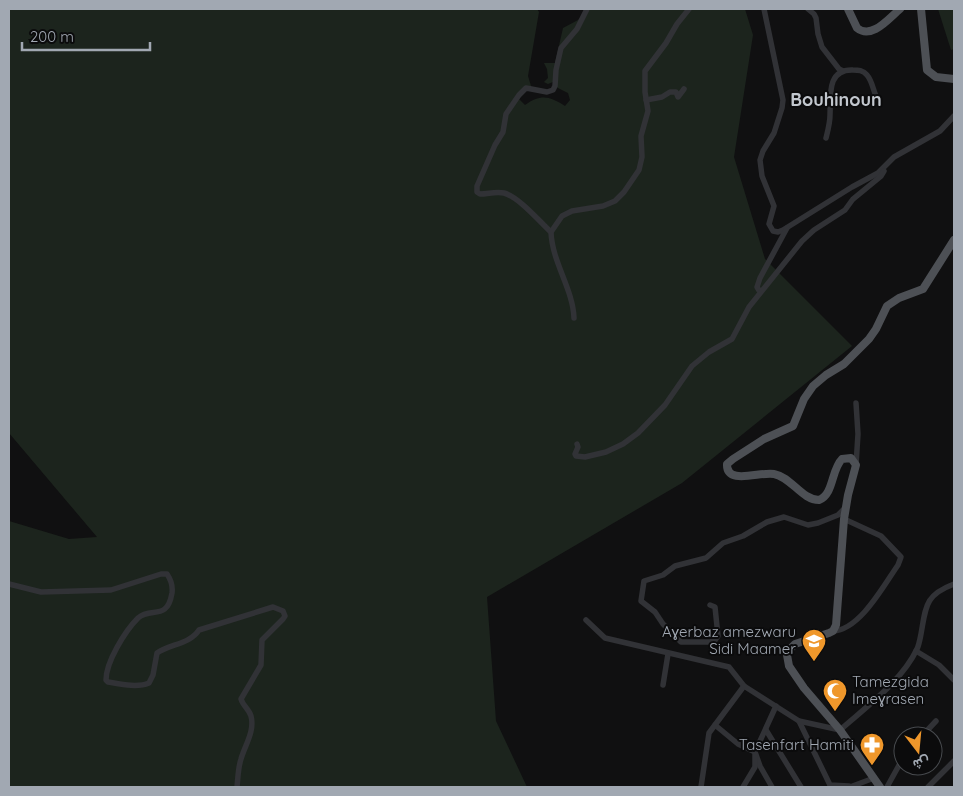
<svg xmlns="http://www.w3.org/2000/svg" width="963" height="796" font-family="Quicksand,Vazirmatn,sans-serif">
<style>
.green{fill:#1c241d}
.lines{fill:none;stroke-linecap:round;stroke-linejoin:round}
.minor{stroke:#313236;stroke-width:5.5}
.major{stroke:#4d5055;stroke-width:8}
.labels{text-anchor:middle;stroke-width:4;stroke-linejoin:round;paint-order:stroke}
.poi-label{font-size:15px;fill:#a1a8b2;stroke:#0b0b0c;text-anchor:end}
.quarter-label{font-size:18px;font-weight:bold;fill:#c2c7ce;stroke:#0b0b0c}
</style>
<rect width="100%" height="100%" fill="#101011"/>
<!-- green -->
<g class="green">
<path d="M9,9H537L539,12L528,76L531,86L519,99L525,105C541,94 549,96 565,106L570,100L568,93L558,88L553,82L548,84L544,82L548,78L547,69L544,63H555L563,28L578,20L589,9H745L753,35L734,157L765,259L852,346L682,483L487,597L496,721L527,787H9V521L69,539L97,537L9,433Z"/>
<polygon points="938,9 954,9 954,49 951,50"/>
</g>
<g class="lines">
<!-- minor -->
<g class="minor">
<polyline points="764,9 783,100 782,108 774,133 763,151 760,160 762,176 774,206 769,224 773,231 778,232 783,230 852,187 878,173 894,157 940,131 954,116"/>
<polyline points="808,9 814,14 816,18 818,34 822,47 839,69 843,71"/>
<polyline points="646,100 662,97 670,92 676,92 678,97 684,89"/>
<path d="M826,138C828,130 830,123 830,115C831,97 826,69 853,70C858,70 863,70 867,75C873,82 873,92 878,100"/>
<path d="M551,232C540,222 519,197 504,193C496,191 488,194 480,194L477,192V186L495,145L503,132L506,114L519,95L526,88L547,92L553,90L555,86L556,70L561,48L577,29L587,9"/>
<polyline points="760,292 757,287 760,278 787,228"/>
<path d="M574,318C573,289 552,262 551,232L562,216L572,211L603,206L615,201L624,192L639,170L642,157L641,136L648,111L645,92V71L666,43L677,24L689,9"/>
<polyline points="856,403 858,434 856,465"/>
<polyline points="577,444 578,447 575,454 576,456 585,457 606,452 623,444 638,433 665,405 692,366 709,352 732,339 749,307 802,241 814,230 845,210 853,199 881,176 884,171"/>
<path d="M9,584L41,592L111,590L161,574H167C171,580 173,586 172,593C167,622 151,606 138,618C125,631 106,662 106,680L108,682C120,684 137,688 149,683L153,675L157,653C170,644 190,644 199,630L273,607L283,611L285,616L283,619L262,640L261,665L241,699C243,706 249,709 251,716C255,731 245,745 241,759C238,768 238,778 237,787"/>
<polyline points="710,605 715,607 718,636 715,640 710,642 681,642 663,624 655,612 641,601 644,581 663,575 675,566 706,558 723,543 743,536 767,522 784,517 808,525 818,523 838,515 846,507"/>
<polyline points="586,620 605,638 729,667 744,686"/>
<path d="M833,631C860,630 884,585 898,565L901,557L881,536L844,519"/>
<polyline points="916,651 939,665 954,680"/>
<polyline points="663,685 668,654"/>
<polyline points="799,721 830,785 849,786"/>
<polyline points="715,725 738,744 755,752 760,766 772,787"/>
<polyline points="766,730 801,787"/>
<polyline points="922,736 936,721"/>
<path d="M701,787L709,733L744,686L799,721L840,730C866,707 902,681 917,649C919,645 920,639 921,634C926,606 925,595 954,584"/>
<polyline points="743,787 755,767 755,752 776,706"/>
<polyline points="850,787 874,778"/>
<polyline points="887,787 903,758"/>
<polyline points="928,787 954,761"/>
</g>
<!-- major -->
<g class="major">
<path d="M848,9L857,28C872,40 889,18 900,9"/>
<polyline points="921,9 927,70 936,77 954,79"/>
<path d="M880,787L840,730L804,688L789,666L787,655L790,649L795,644L829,633L833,631L836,625L844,519L848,495L856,465L851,458L842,459C831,470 834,494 819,500C802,500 791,477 774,474C761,471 726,486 727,464L733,459L764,439L793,426L804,399L813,386L826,375L844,364L869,339L876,329L887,306L899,298L923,289L954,240"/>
</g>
</g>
<!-- icons -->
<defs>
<symbol id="school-pin" viewBox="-11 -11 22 30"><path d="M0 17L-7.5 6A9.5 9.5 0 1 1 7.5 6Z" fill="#ef972b" stroke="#0b0b0c"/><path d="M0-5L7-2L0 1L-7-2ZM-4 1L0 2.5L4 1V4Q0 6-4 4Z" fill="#fff"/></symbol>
<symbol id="mosque-pin" viewBox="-11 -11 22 30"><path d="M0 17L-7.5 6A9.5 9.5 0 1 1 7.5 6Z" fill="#ef972b" stroke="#0b0b0c"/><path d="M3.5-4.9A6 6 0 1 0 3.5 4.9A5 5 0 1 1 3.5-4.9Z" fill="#fff"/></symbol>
<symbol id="pharmacy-pin" viewBox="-11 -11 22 30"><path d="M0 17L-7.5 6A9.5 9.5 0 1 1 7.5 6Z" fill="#ef972b" stroke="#0b0b0c"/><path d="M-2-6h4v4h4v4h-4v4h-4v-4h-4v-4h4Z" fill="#fff"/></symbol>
</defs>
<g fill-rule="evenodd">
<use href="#school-pin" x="800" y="627" width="28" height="38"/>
<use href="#mosque-pin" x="821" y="677" width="28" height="38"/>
<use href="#pharmacy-pin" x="858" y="731" width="28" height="38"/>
</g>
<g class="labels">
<!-- poi labels -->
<g class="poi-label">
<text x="796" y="637">Aɣerbaz amezwaru<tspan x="796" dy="17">Sidi Maamer</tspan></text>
<text x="852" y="687" text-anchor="start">Tamezgida<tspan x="852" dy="17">Imeɣrasen</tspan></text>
<text x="854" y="750">Tasenfart Hamiti</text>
</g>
<!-- quarter labels -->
<g class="quarter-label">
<text x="836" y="106">Bouhinoun</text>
</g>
</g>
<!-- border -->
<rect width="963" height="796" fill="none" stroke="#a1a8b2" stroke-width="20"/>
<!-- north arrow -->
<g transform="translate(918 751) rotate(164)"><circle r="24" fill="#0b0b0c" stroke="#474a4e"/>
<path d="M0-4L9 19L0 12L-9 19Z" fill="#ef972b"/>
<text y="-8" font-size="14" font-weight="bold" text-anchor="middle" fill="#a1a8b2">ش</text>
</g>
<!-- scale -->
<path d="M22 42v8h128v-8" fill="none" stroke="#a1a8b2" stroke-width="2.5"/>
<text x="30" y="42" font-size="15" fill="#a1a8b2" stroke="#0b0b0c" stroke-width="4" paint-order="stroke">200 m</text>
</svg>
